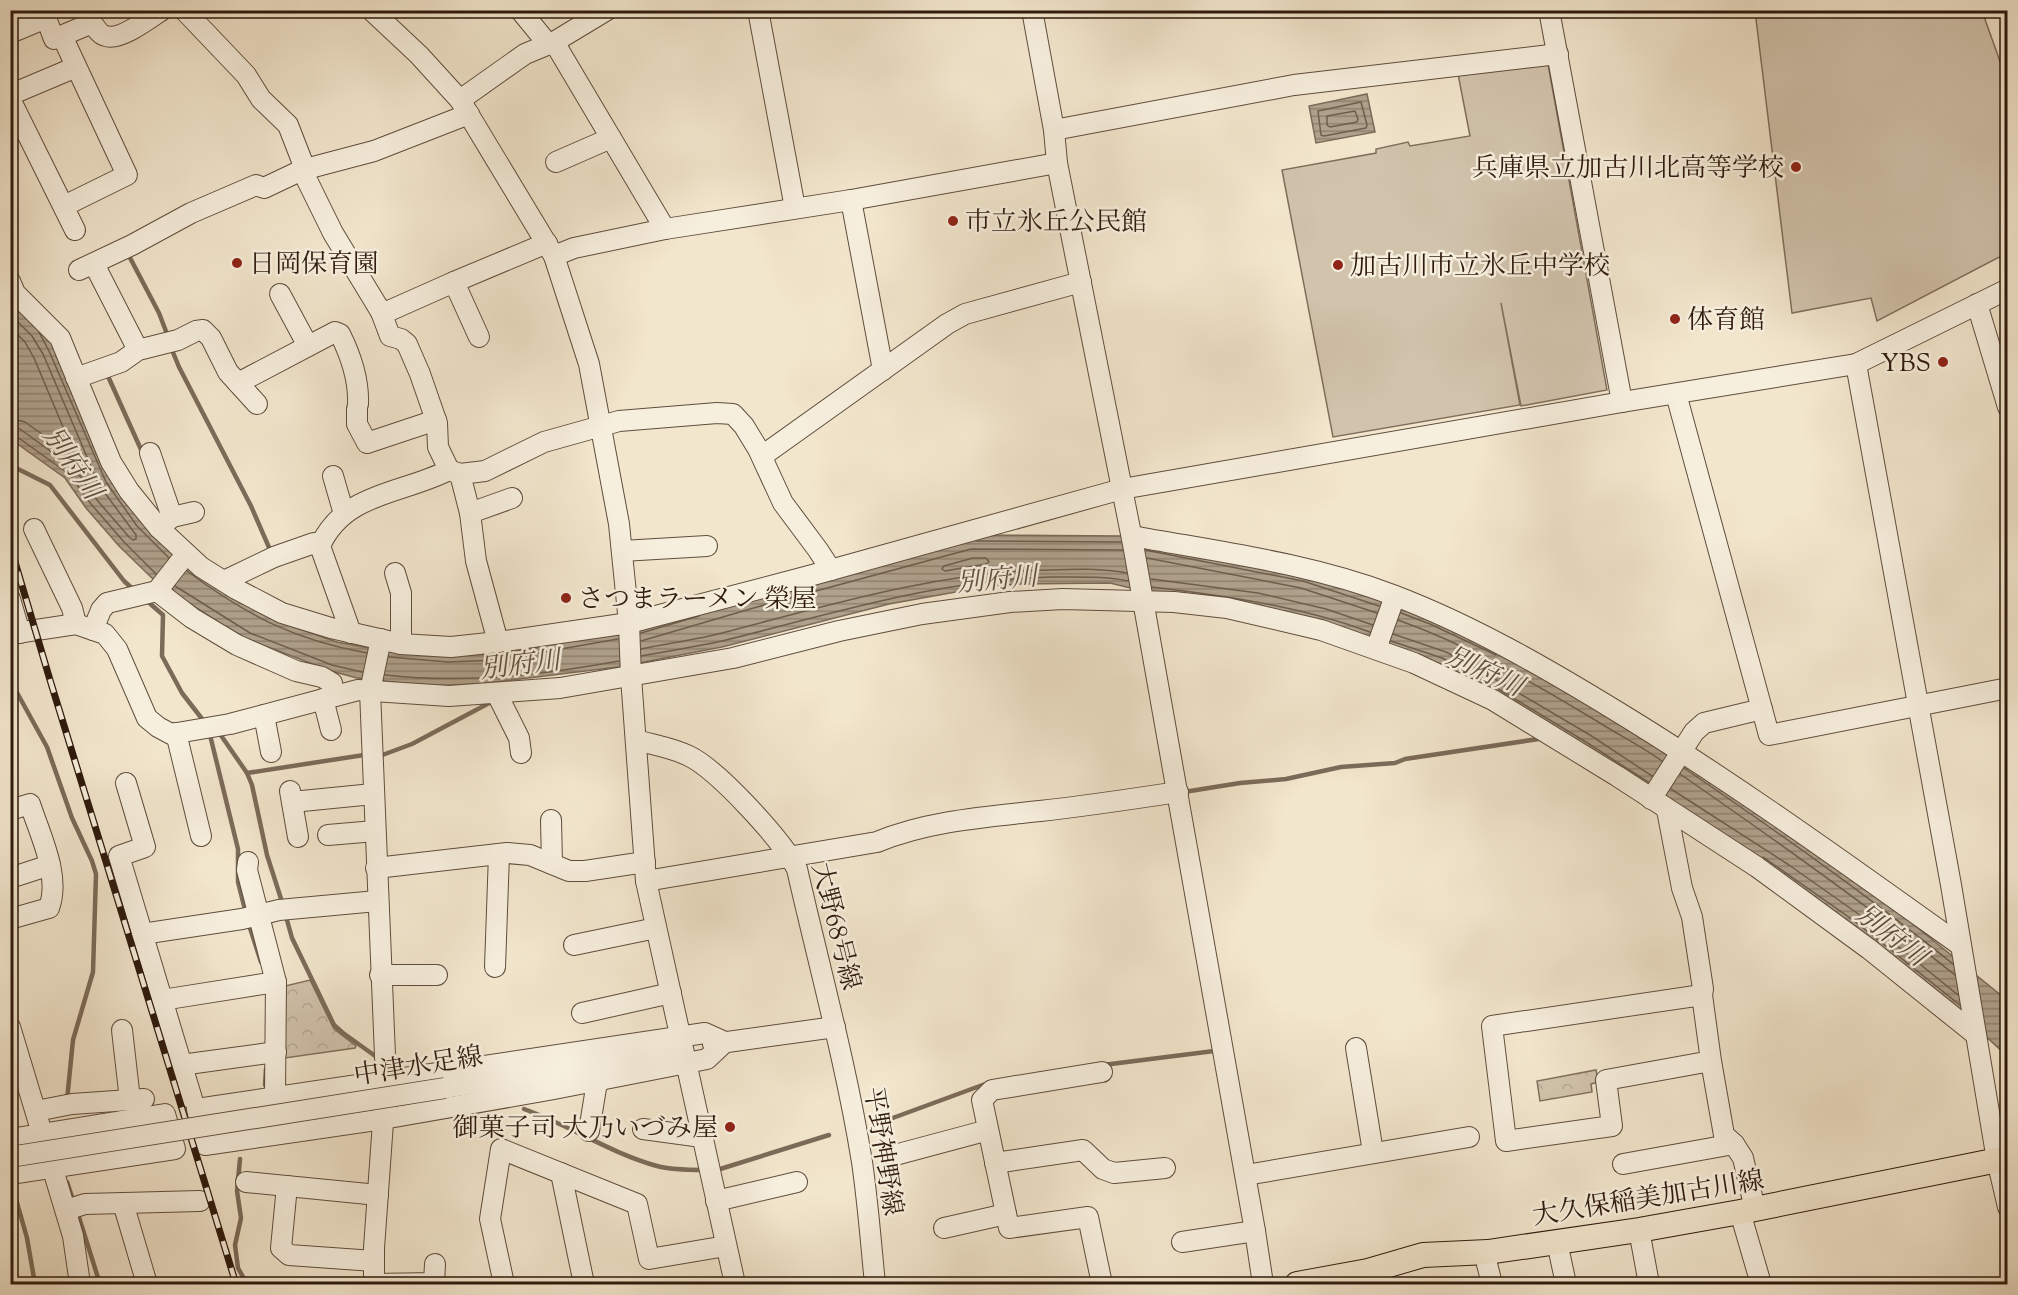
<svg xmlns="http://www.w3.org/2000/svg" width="2018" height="1295" font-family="'Sorts Mill Goudy','Noto Serif JP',serif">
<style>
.park{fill:url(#park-crowns);stroke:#806e5c;stroke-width:1.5}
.pitch{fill:#d1c3ac;stroke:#806e5c;stroke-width:1.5}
.water{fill:url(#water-rules);stroke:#7b6b59;stroke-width:1.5}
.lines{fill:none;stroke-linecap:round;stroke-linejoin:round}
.shore{stroke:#6e5e4c;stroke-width:1.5}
.stream{stroke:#7b6b59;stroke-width:4.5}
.minor-casing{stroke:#5f4d3d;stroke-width:22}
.major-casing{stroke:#2e1a0d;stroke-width:26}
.minor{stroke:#f7efde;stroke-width:20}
.major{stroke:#f2e6cd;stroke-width:24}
.rail-casing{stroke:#2e1a0d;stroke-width:7}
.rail{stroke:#f7efde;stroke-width:4.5;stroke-dasharray:14;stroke-linecap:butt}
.minor-bridge-casing{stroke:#5f4d3d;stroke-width:22;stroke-linecap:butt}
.minor-bridge{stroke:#f7efde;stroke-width:20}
.poi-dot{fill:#8f2418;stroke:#f7efde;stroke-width:2}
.labels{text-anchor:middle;stroke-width:5;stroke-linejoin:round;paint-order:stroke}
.poi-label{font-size:26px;fill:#2e1a0d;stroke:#f7efde;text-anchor:start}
.street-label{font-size:26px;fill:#2e1a0d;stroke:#f7efde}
.water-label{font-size:27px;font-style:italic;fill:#625040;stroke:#f7efde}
</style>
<defs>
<pattern id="park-crowns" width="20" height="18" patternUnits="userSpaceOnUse" patternTransform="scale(1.5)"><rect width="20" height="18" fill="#d1c3ac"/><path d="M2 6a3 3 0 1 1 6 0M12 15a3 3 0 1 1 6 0" fill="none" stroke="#b4a793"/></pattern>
<pattern id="water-rules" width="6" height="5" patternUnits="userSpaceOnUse" patternTransform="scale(1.5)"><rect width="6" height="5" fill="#afa18c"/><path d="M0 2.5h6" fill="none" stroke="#8f8271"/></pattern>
</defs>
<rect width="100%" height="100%" fill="#f2e6cd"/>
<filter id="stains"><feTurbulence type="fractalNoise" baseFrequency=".00333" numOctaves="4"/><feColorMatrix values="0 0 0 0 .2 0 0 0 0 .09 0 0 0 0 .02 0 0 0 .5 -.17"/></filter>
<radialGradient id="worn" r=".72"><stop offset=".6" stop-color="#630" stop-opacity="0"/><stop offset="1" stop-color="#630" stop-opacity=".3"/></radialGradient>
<!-- park -->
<g class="park">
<polygon points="310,980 334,1029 356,1046 355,1048 285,1058 285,986"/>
<polygon points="1596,1070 1598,1082 1591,1084 1592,1092 1540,1101 1537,1081"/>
</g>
<!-- pitch -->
<g class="pitch">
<polygon points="1755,11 1982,11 2007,81 2007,253 1877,321 1871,298 1792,313"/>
<polygon points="1548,64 1607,390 1521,406 1501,303 1520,405 1333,437 1282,170 1376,153 1376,149 1408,142 1410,146 1470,136 1458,74"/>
</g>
<!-- water -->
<g class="water">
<polygon points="1367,94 1375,132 1316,143 1309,106"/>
<polygon points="10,294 43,328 55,349 111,479 232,597 266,616 294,627 337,642 391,652 448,656 498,654 613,634 970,535 1124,536 1305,575 1402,607 1509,654 1659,742 1903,916 2007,1000 2007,1056 1964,1016 1494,694 1440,664 1403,651 1151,593 1110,583 1020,584 989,586 889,604 722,647 618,667 480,684 423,686 384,681 357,678 331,671 247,639 224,626 154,580 119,546 86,508 65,478 12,440 10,437"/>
</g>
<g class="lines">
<!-- shore -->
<g class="shore">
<polygon points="1361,102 1367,125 1366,128 1324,136 1321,135 1318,111"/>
<polygon points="1355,111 1358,119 1357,122 1330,127 1327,125 1327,116"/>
<polyline points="10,314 32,336 43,354 99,485 136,535 136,539 133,540 129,537 97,500 75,469 20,429 10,427"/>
<polyline points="10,327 25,342 34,358 74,453 70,454 25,422 10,418"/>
<polyline points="39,332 49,351 106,482 137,526 169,558"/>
<polyline points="10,435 16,436 69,474 91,504 124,542 156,574"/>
<polyline points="976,541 1121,542"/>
<polyline points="1145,550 1303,581 1379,606"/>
<polygon points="973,558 986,558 989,562 986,564 945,571 942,569 944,566"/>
<polyline points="1147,558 1301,588 1377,613"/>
<path d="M187,571C246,615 294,640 367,653"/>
<polyline points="1151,579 1258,593 1326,609 1373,625"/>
<polyline points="175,586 250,633 332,665 362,672"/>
<path d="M1152,587C1227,596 1299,606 1370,632"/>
<polyline points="1401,613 1430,624 1496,655"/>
<path d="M1398,620C1468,645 1532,682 1595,720C1617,734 1641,746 1662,761"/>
<polyline points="641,633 699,616"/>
<polyline points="1393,634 1446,652 1500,682 1590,735 1652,776"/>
<polyline points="641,641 757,607 971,549 1123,550"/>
<polyline points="1391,641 1442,658 1497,688 1586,742 1648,782"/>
<path d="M641,649C668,643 696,640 722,633C829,605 938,572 1049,570C1075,569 1101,568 1127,573"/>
<path d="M641,656C668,651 695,647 722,641C832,614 937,580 1051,577C1077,577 1103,576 1128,581"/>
<polyline points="389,657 448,662 498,660 618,639"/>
<path d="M385,675C463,684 542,675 619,661"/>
<path d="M1684,768C1776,831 1866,894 1953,964"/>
<path d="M1680,774C1774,839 1866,904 1955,975"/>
<polyline points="1671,789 1789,865 1857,913 1958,995"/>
<polyline points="1763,857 1853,920 1960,1005"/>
</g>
<!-- stream -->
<g class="stream">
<polyline points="128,254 159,313 167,334"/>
<polyline points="172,350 179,367 251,506 271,552"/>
<polyline points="107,374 143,454"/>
<polyline points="10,465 50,485 124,581 135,591"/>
<polyline points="146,600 163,615 162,656 182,693 206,724"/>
<polyline points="10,680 47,747 72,818 92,861 96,874 93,972 73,1040 67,1100"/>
<polyline points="209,731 238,849 238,882 246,914"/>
<polyline points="220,734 247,773 252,785 267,855 283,905"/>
<polyline points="377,757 412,744 493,701"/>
<polyline points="247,773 364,755"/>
<polyline points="1184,792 1240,783 1286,779 1341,767 1395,763 1405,759 1545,738"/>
<polyline points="285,913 292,938 334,1025 343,1033 378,1058"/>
<polyline points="248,922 261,962"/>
<polyline points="1103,1065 1214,1051"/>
<polyline points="265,1085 266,1069"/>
<path d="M524,1109C569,1125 610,1153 657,1166C672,1170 688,1170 703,1170"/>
<polyline points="890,1119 988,1083"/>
<polyline points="240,1159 237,1191 241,1218 235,1245 238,1268 247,1284"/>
<polyline points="717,1170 829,1135"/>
<polyline points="67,1182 74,1203"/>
<polyline points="14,1192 27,1238 35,1284"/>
<polyline points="77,1211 100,1284"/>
</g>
<defs>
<g id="minor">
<path d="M43,10L54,39L92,23C96,28 100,35 106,36C120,41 150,18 162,10"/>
<polyline points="184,10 246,75 261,99 288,125 302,161 302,170 333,233 381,312 390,336 401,339 407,344 420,374 437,423 438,447 449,470 460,474 470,513 476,561 498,642"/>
<polyline points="371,10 419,55 460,100 554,256 589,364 619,524 629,623 631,677 646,881 735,1284"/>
<polyline points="520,10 548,44"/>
<polyline points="758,10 795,208"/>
<polyline points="1032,10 1054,130 1057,163 1133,544 1255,1231 1263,1284"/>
<polyline points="1549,10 1622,402"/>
<polyline points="10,33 46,18"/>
<polyline points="62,36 127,175 64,206"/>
<polyline points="554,42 665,229"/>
<polyline points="460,100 525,54 554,42 607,10"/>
<polyline points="1054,130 1294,85 1558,54"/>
<polyline points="556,162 611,138"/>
<polyline points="851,200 883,370"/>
<polyline points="75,230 11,101 12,94 76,67"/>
<polyline points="554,256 574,248 665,229 851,200 1057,163"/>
<polyline points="94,264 138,350"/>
<polyline points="79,270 132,245 191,213 256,185 264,188 302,170 374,151 469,114"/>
<polyline points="10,281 15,293 60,338 111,462 129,491 159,528 201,567 236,589 282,613 331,628 401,644 451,647 498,642 629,623 809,576 1122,489 1622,402 1856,364 2008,289"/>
<polyline points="454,282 547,243"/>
<polyline points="280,294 308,346"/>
<polyline points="1977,304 2008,407"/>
<polyline points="381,312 391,310 454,282 479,337"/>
<polyline points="1856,364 1951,885 1997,1160 2008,1207"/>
<polyline points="76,378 121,362 138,350 178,340 196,331 203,330 211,338 228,372 257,404"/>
<path d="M238,383L335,332L340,334C351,356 359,379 358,404"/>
<polyline points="1676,394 1769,735 2008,688"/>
<polyline points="357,409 357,424 367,443 436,420"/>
<polyline points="150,453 172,517 159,528"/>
<polyline points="762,456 947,324 965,314 1081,282"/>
<polyline points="460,474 485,471 544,442 619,421 717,413 733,414 744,426 758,449 783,503 818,550 831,570"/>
<polyline points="333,476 344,514"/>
<polyline points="470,513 512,498"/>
<polyline points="172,517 194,512"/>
<polyline points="34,529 72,608 76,624"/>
<path d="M1132,536C1219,552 1309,563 1393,595C1472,625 1546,668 1618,712C1736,784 1848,865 1960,945"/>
<polyline points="320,546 351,633"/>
<polyline points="622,551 707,546"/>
<polyline points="395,573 401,593 401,644"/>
<path d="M224,581L274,557L314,543L320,546C344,492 403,494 449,470"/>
<polyline points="157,591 186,554"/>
<polyline points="10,599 20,633"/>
<polyline points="93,630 101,610 107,603 157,591 192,618 237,645 296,671 322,677 332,683 334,696"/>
<polyline points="10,634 76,624 105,634 117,649 147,718 158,727 171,734 230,724 358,690 449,696 560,688 733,658 839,631 922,614 1010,602 1063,599 1174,602 1227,608 1321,630 1414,663 1493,700 1617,776 1757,867 1869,949 1975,1034"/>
<polyline points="1376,649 1395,596"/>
<polyline points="497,694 519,738 521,753"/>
<polyline points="323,699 331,730"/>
<polyline points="264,715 271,752"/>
<polyline points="176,733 201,836"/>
<path d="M636,740C654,745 673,748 689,756C718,770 782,840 797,869C819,966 846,1063 862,1162C868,1203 871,1244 875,1284"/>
<polyline points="126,783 145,847 119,856 192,1099"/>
<polyline points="290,791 298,837"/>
<polyline points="1651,799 1694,732 1704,723 1762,709"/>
<polyline points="292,802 373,794"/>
<path d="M10,810L30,804C40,835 61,876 49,908L10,919"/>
<polyline points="1667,810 1682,888 1692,917 1703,989 1702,995"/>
<polyline points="551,820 552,864"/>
<polyline points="328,835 375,831"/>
<polyline points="248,862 247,870 276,982 275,1095"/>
<polyline points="376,868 507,853 530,855 569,871 585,871 645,862"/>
<polyline points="10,878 50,865"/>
<path d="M646,881L877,842C928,821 985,817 1040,811C1086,806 1132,799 1178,792"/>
<polyline points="142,934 242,919 279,910 377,901"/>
<polyline points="574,945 656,928"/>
<polyline points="495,967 499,854"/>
<polyline points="380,975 437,975"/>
<polyline points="162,1000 276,982"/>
<polyline points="582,1013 671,993"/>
<polyline points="10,1027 73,1236 80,1284"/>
<polyline points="122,1030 130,1100"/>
<polygon points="705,1033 725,1042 707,1059 554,1089 383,1119 205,1145 197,1109"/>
<polyline points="713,1044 835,1027"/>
<polyline points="1356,1048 1373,1152"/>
<polyline points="1711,1061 1606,1080 1612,1126 1506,1141 1492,1026 1702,995 1711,1061 1724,1135 1734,1144 1743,1158 1755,1209"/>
<polyline points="181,1065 276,1052"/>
<polyline points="1102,1072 992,1090 982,1100 1009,1228 1088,1217 1102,1284"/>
<polyline points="445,1088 672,1051"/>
<polyline points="36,1111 72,1104 144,1099"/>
<polyline points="643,1129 702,1137"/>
<polyline points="589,1131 596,1088 599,1080"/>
<polyline points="10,1139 165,1114 175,1149 10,1174"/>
<polyline points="891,1156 988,1130"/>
<polyline points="995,1163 1083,1150 1103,1169 1114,1173 1165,1168"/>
<polyline points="1623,1164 1734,1144"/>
<polyline points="561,1173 584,1284"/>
<polyline points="1246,1175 1469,1137"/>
<polyline points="246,1182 378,1195"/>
<polyline points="287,1186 281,1248 289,1255 374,1261"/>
<polyline points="716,1201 797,1182"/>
<polyline points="123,1203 147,1284"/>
<polyline points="66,1210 85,1204 200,1201"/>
<polyline points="1740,1212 1761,1284"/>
<polyline points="944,1228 1006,1214"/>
<polyline points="1639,1230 1649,1284"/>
<polyline points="1182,1242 1255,1231"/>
<polyline points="1557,1242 1566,1284"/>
<polyline points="1484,1252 1492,1284"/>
<polyline points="374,1284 374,1248 386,1080 370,691 381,639"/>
<polyline points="374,1284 434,1283 435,1264"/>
<polyline points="504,1284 490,1219 501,1149 637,1204 649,1259 726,1246"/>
</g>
<polyline id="major" points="1297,1284 1368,1271 1423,1255 1488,1252 1639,1230 1740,1212 2008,1158"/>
</defs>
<!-- minor casing -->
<use href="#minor" class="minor-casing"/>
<!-- major casing -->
<use href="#major" class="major-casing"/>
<!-- minor -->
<use href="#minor" class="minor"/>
<!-- major -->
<use href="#major" class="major"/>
<defs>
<polyline id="rail" points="10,545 50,680 236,1284"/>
</defs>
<!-- rail casing -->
<use href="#rail" class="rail-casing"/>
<!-- rail -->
<use href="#rail" class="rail"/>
<defs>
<polyline id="minor-bridge" points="10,1157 445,1088"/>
</defs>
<!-- minor-bridge casing -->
<use href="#minor-bridge" class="minor-bridge-casing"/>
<!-- minor-bridge -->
<use href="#minor-bridge" class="minor-bridge"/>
</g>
<!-- markers -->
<g class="poi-dot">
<circle cx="1796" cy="167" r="6"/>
<circle cx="953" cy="221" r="6"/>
<circle cx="237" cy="263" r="6"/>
<circle cx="1338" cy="265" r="6"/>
<circle cx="1675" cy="319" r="6"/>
<circle cx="1943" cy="362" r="6"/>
<circle cx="566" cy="598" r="6"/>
<circle cx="730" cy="1127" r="6"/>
</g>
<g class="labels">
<!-- poi labels -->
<g class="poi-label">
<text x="1784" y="176" text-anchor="end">兵庫県立加古川北高等学校</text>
<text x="965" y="230">市立氷丘公民館</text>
<text x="249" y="272">日岡保育園</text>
<text x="1350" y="274">加古川市立氷丘中学校</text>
<text x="1687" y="328">体育館</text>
<text x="1931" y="371" text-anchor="end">YBS</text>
<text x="578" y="607">さつまラーメン 榮屋</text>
<text x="718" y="1136" text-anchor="end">御菓子司 大乃いづみ屋</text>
</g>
<!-- street labels -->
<g class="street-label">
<text transform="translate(837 926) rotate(76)" y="9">大野68号線</text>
<text transform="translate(418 1065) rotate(-9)" y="9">中津水足線</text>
<text transform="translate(884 1151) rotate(81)" y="9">平野神野線</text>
<text transform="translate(1648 1197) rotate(-9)" y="9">大久保稲美加古川線</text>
</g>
<!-- water labels -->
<g class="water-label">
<text transform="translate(73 463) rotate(55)" y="9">別府川</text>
<text transform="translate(997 579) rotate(-5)" y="9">別府川</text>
<text transform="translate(520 664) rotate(-7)" y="9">別府川</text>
<text transform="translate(1485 671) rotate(25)" y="9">別府川</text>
<text transform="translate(1892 935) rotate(38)" y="9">別府川</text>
</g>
</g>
<!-- margin -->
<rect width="2018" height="1295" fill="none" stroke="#f2e6cd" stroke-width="36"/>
<rect x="12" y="12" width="1994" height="1271" fill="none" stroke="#2e1a0d" stroke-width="3"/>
<rect x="18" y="18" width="1982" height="1259" fill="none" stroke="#2e1a0d" stroke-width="1.5"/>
<rect width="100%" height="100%" filter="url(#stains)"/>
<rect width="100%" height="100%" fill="url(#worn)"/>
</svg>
